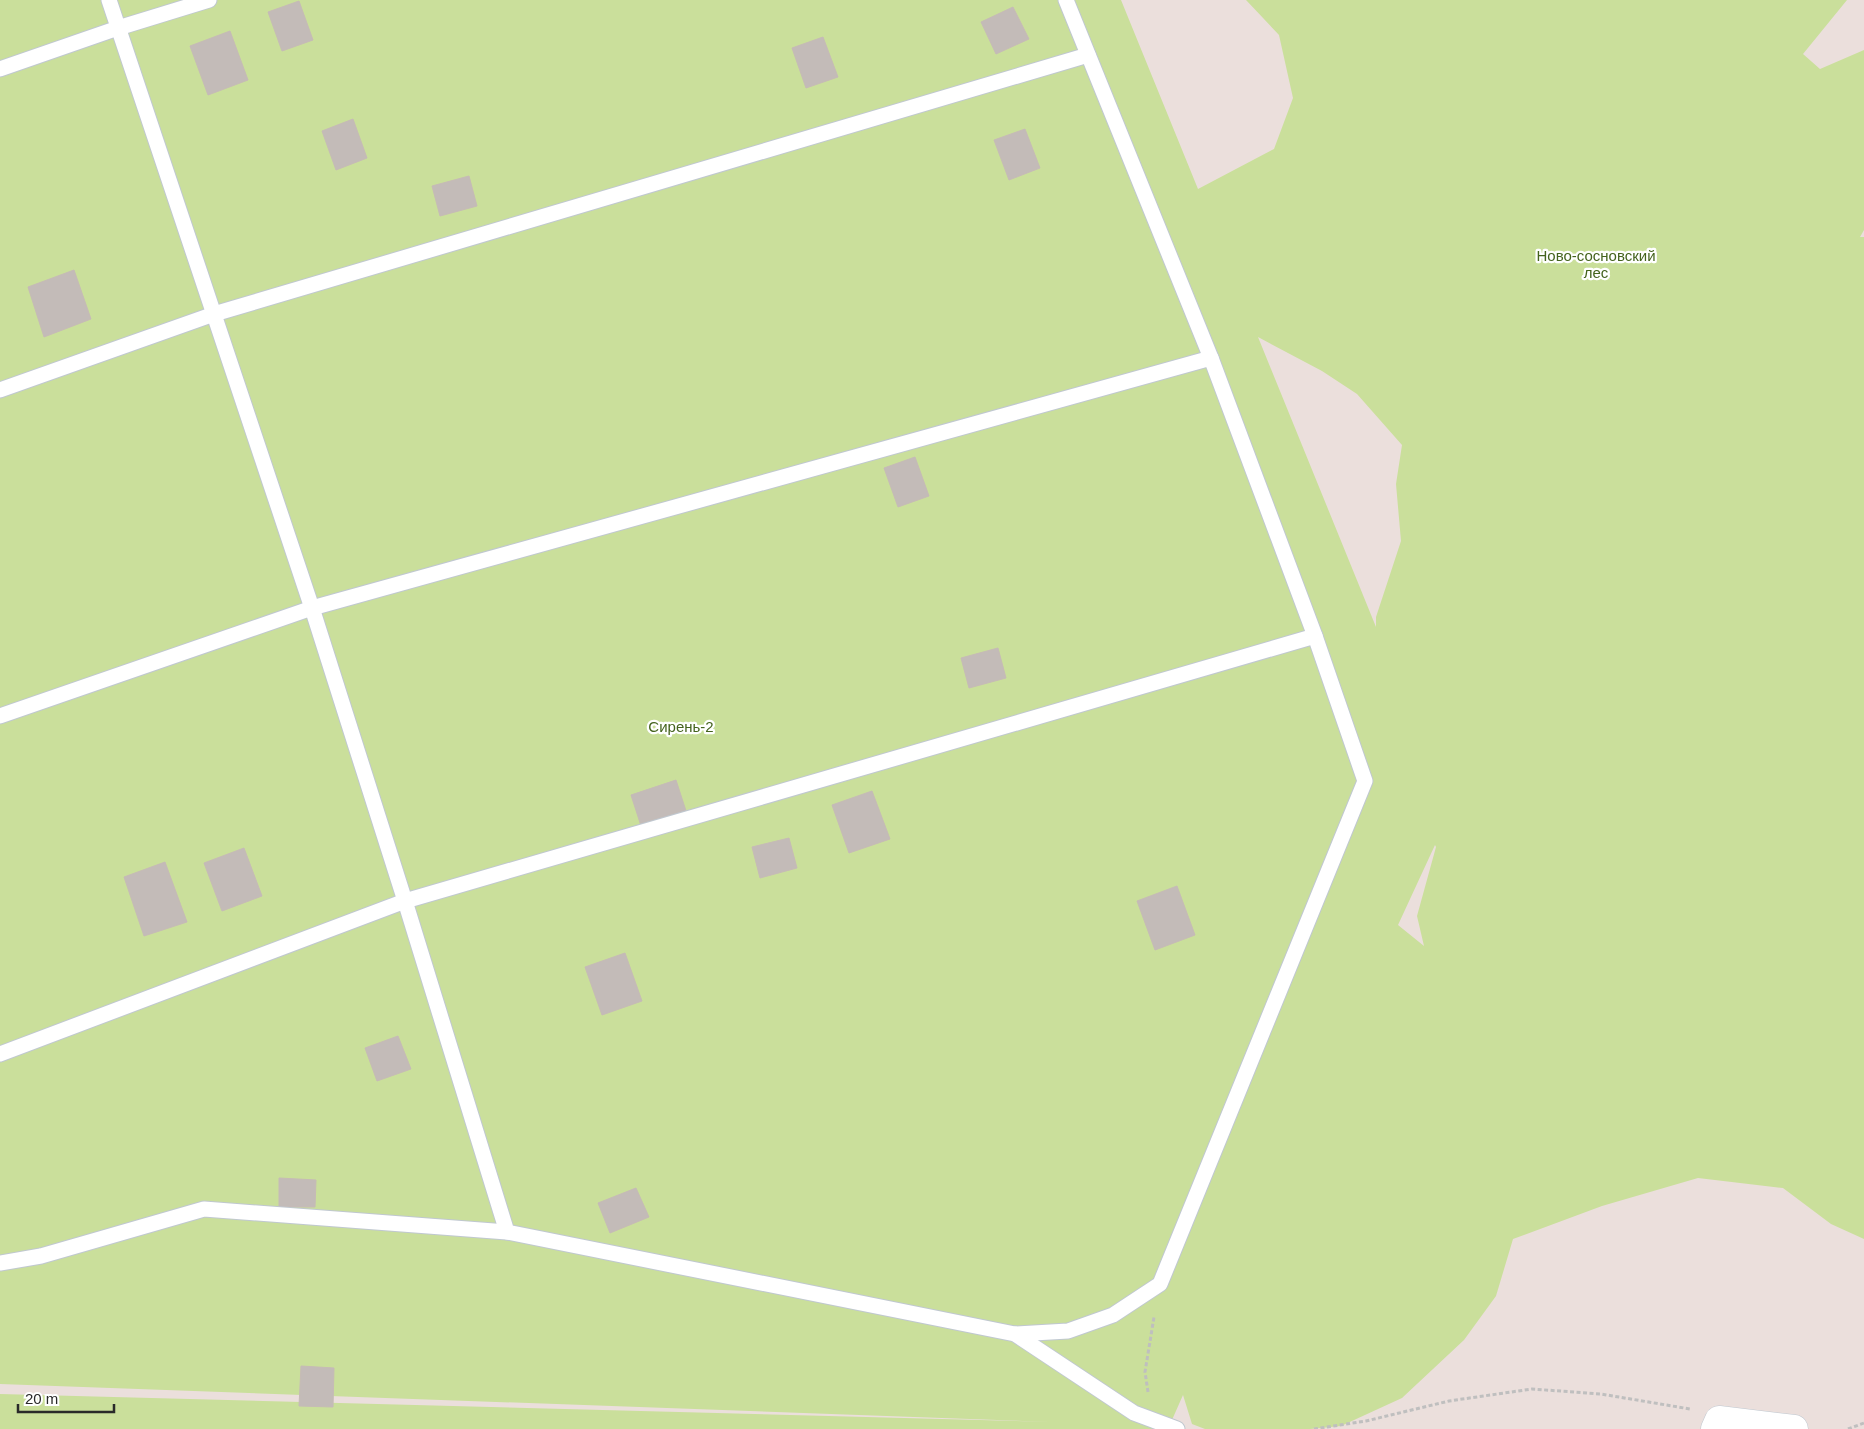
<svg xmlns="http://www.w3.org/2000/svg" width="1864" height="1429" font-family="Helvetica,sans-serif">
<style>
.green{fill:#cadf9b;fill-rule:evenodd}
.building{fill:#c3bbb8;stroke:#c6bbb6}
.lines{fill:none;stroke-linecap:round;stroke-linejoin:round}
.service-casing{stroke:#c0c8d0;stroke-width:17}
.minor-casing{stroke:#c0c8d0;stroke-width:29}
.path{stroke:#bfbfbf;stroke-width:3;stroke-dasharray:4 2.5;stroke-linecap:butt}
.service{stroke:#fff;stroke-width:15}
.minor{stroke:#fff;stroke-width:28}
.labels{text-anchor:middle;stroke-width:4.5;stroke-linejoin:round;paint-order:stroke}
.park-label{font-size:15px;fill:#44631d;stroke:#fff}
</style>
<rect width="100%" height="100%" fill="#ebdfdc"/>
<!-- green -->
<path class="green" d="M0,0H1121L1198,189L1274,149L1293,98L1279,35L1246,0H1847L1803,54L1820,69L1864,50V230L1860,237H1864V1239L1831,1224L1783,1188L1698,1178L1602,1206L1513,1239L1496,1296L1464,1340L1402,1398L1341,1426L1310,1429H1205L1192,1424L1183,1395L1168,1429H0V1394L1053,1422L0,1384ZM1258,337L1322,371L1357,394L1402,445L1396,484L1401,541L1376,617V627ZM1435,845L1436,847L1417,916L1424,946L1398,925Z"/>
<!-- building -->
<g class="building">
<polygon points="299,1 313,40 282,51 268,12"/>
<polygon points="1013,7 1029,39 996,54 981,22"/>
<polygon points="230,31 248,80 208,95 190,46"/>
<polygon points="823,37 838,77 806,88 792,48"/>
<polygon points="353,119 367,158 336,170 322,131"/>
<polygon points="1025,129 1040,168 1009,180 994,140"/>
<polygon points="469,176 477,206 440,216 432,186"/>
<polygon points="74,270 91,319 44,337 28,287"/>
<polygon points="915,457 929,496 898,507 884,468"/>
<polygon points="998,648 1006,678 969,688 961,658"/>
<polygon points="676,780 687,814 642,829 631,795"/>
<polygon points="872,791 890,839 849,853 832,805"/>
<polygon points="789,838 797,868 760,878 752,847"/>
<polygon points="244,848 262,896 222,911 204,863"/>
<polygon points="165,862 187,922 144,936 124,877"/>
<polygon points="1177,886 1195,935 1155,950 1137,901"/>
<polygon points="625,953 642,1001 602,1015 585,967"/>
<polygon points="398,1036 411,1069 377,1081 365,1048"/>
<polygon points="279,1178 316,1180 315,1207 279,1207"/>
<polygon points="636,1188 649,1217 610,1233 598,1203"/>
<polygon points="301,1366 334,1368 333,1407 299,1406"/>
</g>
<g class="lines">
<defs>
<g id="service">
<polyline points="109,0 312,608 405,901 507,1232 1015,1334 1134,1413 1177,1429"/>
<polyline points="1066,0 1211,358"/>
<polyline points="0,69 118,28 209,0"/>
<polyline points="0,390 214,314 1088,55"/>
<polyline points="0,716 312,608 1211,358 1315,636 1365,781 1160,1284 1113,1315 1068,1331 1015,1334"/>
<polyline points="0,1054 405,901 1315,636"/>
<polyline points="0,1263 41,1256 204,1209 507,1232"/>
</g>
<polyline id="minor" points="1715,1429 1719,1420 1794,1429"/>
</defs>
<!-- service casing -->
<use href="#service" class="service-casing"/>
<!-- minor casing -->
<use href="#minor" class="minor-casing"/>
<!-- path -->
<g class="path">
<polyline points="1148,1392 1145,1372 1154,1317"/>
<polyline points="1314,1429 1366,1421 1449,1401 1532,1389 1601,1394 1690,1409"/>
<polyline points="1848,1429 1864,1423"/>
</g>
<!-- service -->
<use href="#service" class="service"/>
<!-- minor -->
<use href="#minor" class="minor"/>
</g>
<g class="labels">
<!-- park labels -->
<g class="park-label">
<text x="1596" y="261">Ново-сосновский<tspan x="1596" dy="17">лес</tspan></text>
<text x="681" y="732">Сирень-2</text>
</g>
</g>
<!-- scale -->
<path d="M18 1404v8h96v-8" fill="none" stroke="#292929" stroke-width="2.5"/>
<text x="25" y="1404" font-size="15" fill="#292929" stroke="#ffffff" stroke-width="4" paint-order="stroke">20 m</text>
</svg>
